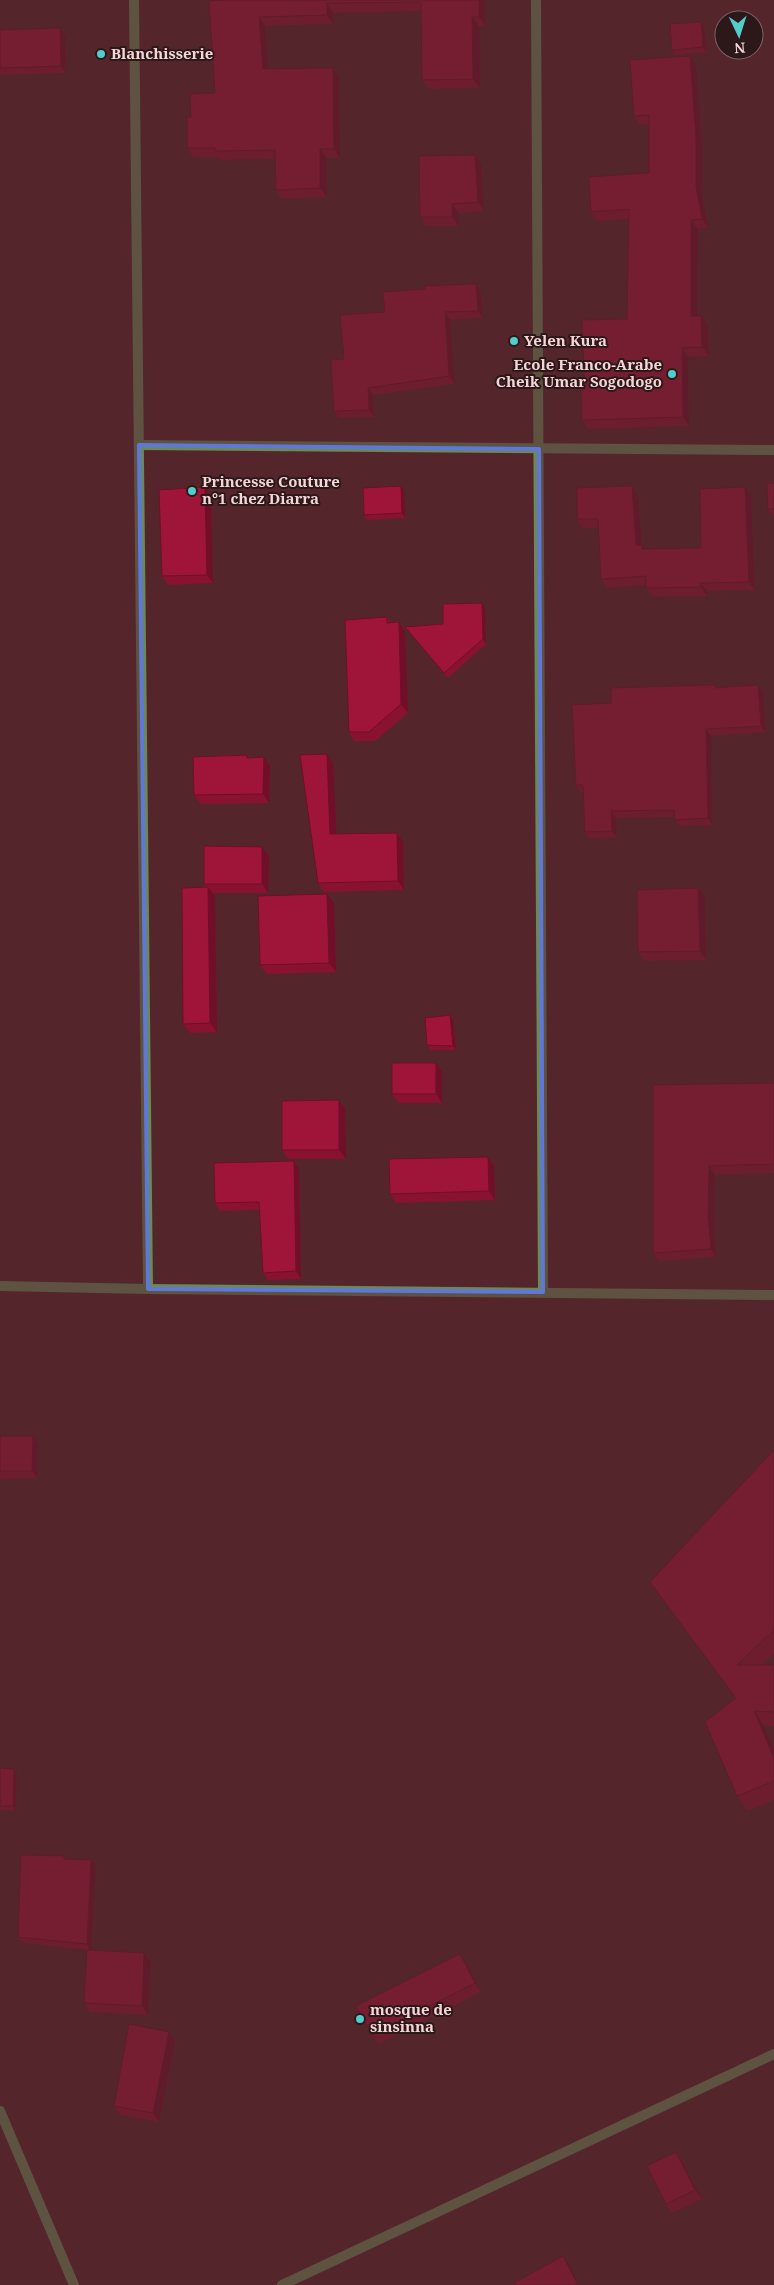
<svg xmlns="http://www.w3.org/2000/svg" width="774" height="2285" font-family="'Noto Serif',serif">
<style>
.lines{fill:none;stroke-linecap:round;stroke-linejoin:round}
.minor{stroke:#6b8859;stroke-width:10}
.wall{fill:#891231}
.shaded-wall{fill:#6f0f28}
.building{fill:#9f1539;stroke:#6f0f28}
.marked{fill:none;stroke:#5e77d8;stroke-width:4;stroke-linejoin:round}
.poi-dot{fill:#52cdcc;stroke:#2c1719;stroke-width:2}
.labels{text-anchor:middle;stroke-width:4;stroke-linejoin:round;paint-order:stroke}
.poi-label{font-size:15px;font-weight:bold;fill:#f4d6d7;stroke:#2c1719;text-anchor:start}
</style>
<rect width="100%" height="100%" fill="#54262b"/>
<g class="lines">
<!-- minor -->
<g class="minor">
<polyline points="134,0 148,1289"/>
<polyline points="536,0 543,1292"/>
<polyline points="139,445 774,450"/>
<polyline points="0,1286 148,1289 774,1295"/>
<polyline points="0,2111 74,2285"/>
<polyline points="282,2285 774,2054"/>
</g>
</g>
<!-- wall -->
<g class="wall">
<polygon points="225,0 485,0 486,26 479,26 480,88 429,89 422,80 421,11 333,13 333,24 265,26 268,69 333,68 339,78 340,158 326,158 327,197 282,199 276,190 275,159 222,160 220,158 193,157 187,148 191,117 215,93"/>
<polygon points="701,22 704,26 707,52 675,55 672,50"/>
<polygon points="0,30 65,35 66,73 0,75"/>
<polygon points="690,56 696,65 702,146 702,195 708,228 698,229 697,316 708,325 709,356 688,357 689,426 588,429 582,420 585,389 627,319 628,219 597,221 591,212 649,173 649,124 640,125 634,116"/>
<polygon points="475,155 481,164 484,211 459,213 459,226 426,226 420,217"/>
<polygon points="481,291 483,318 450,320 455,384 373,395 374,417 339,418 334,411 344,359 385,312"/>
<polygon points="774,483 774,517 768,509"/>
<polygon points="205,487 211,495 213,583 168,585 162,576"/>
<polygon points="745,487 751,496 755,590 707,591 707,596 653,597 646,588 646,585 607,588 601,579 599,528 583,528 577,519 638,495 642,545 645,549 701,548"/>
<polygon points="404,491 405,518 367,520 364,515"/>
<polygon points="485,607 486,644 448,678 405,627 443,624"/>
<polygon points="387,617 391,623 399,622 405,632 408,713 375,741 355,741 349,732"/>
<polygon points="715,685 717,687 758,685 763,692 766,732 711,736 712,825 679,826 675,820 674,817 616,818 617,837 589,839 585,832 583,792 580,792 576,785 611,703"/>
<polygon points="327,754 333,763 336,834 397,833 403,842 404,890 324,892 318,883"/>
<polygon points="264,757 270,766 269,803 201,804 194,795"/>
<polygon points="269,856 268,893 212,893 215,896 217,1032 190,1033 183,1024 206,887 204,884"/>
<polygon points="698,888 705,897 706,960 645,961 638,952"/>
<polygon points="334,903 336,972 267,974 260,965"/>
<polygon points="450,1015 453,1020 456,1050 431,1050 427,1045"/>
<polygon points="436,1063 442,1072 442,1103 399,1103 392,1094"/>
<polygon points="774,1083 774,1173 715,1175 714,1225 716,1257 659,1261 653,1253 653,1085"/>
<polygon points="339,1100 345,1109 346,1159 288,1159 282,1150"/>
<polygon points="488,1157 494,1166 495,1200 396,1203 390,1194"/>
<polygon points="299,1169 301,1279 268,1280 263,1273 260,1210 220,1211 215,1203"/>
<polygon points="0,1436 33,1436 38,1443 38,1478 0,1479"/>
<polygon points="774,1450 774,1654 762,1665 774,1665 774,1726 764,1726 774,1749 774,1800 748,1811 737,1796 736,1698 650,1582"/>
<polygon points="0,1768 14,1769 17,1774 16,1811 0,1810"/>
<polygon points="64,1856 66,1859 91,1860 96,1866 91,1950 144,1953 151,1962 148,2015 90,2012 84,2003 87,1950 23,1943 18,1937"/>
<polygon points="460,1954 466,1963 481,1992 378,2044 372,2035"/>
<polygon points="169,2032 175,2041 159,2122 120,2115 114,2106"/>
<polygon points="682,2161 702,2199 672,2213 666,2204"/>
</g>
<!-- shaded-wall -->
<g class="shaded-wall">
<polygon points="479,0 485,0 486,26 479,17"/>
<polygon points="327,3 333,13 333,24 327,15"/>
<polygon points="259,17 265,26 269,79 263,69"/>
<polygon points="472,17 479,26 480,88 473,79"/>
<polygon points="701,22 704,26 707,52 703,47"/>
<polygon points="60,28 65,35 66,73 61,66"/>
<polygon points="690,56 696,65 702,146 702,195 708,228 702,219 696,186"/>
<polygon points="333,68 339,78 340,158 334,149"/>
<polygon points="320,149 326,158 327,197 320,188"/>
<polygon points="475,155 481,164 484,211 478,202"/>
<polygon points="452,204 459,213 459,226 452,217"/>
<polygon points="691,220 698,229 697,325 691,316"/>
<polygon points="476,284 481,291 483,318 478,311"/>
<polygon points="445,312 450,320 455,384 449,376"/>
<polygon points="701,316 708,325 709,356 702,347"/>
<polygon points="682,348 688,357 689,426 683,417"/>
<polygon points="368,388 373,395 374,417 369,410"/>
<polygon points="401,486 404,491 405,518 402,513"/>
<polygon points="632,486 638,495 642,545 648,553 636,545"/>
<polygon points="205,487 211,495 213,583 207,575"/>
<polygon points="745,487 751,496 755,590 749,582"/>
<polygon points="700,583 707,591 707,596 701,587"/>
<polygon points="482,603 485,607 486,644 483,639"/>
<polygon points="399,622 405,632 408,713 401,704"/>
<polygon points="758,685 763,692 766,732 761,726"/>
<polygon points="706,729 711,736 712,825 708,818"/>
<polygon points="327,754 333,763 337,843 330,834"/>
<polygon points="264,757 270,766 269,803 263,794"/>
<polygon points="611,811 616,818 617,837 612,831"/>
<polygon points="397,833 403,842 404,890 398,881"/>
<polygon points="262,847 269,856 268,893 262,884"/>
<polygon points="208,887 215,896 217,1032 210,1023"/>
<polygon points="698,888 705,897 706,960 700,951"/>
<polygon points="327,894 334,903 336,972 329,963"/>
<polygon points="450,1015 453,1020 456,1050 453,1046"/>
<polygon points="436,1063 442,1072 442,1103 436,1094"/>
<polygon points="339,1100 345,1109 346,1159 339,1150"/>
<polygon points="488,1157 494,1166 495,1200 489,1191"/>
<polygon points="294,1161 299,1169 301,1279 296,1271"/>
<polygon points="709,1166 715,1175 714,1225 716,1257 711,1249 708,1217"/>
<polygon points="33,1436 38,1443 38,1478 32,1471"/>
<polygon points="754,1711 764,1726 774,1749 774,1758"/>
<polygon points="14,1769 17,1774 16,1811 13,1806"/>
<polygon points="91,1860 96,1866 91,1951 87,1944"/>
<polygon points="144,1953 151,1962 148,2015 142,2006"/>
<polygon points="460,1954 466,1963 481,1992 475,1983"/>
<polygon points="169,2032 175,2041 159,2122 153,2113"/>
<polygon points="676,2152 682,2161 702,2199 695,2190"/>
<polygon points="563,2256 569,2264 579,2285 578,2285"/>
</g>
<!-- building -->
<g class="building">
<polygon points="225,0 479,0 479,17 472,17 473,79 422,80 421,2 327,3 327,15 259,17 263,69 333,68 334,149 320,149 320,188 276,190 275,150 215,151 215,148 187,148 187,117 191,117 190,94 215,93 209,1"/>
<polygon points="701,22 703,47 672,50 670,24"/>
<polygon points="60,28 61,66 0,68 0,30"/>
<polygon points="690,56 696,138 696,186 702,219 691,220 691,316 701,316 702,347 682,348 683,417 582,420 581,389 585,389 582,320 627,319 629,209 591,212 589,177 649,173 649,115 634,116 630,60"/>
<polygon points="475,155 478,202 452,204 452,217 420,217 419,156"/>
<polygon points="476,284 478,311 445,312 449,376 368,388 369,410 334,411 331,360 344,359 340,315 385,312 383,292 425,289 425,286"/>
<polygon points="767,483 774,483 774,509 768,509"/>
<polygon points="401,486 402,513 364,515 363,488"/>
<polygon points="632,486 636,545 642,545 642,549 701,548 700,489 745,487 749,582 700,583 701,587 646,588 646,576 601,579 598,519 577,519 577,488"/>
<polygon points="205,487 207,575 162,576 159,490"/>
<polygon points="482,603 483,639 444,673 405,627 443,624 443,604"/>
<polygon points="387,617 387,623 399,622 401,704 369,732 349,732 345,620"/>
<polygon points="715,685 715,688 758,685 761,726 706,729 708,818 675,820 674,810 611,811 612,831 585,832 583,785 576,785 572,705 611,703 611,688"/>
<polygon points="327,754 330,834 397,833 398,881 318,883 300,755"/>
<polygon points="247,755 247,758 264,757 263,794 194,795 193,757"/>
<polygon points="204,846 262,847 262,884 204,884"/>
<polygon points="208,887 210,1023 183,1024 182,888"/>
<polygon points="698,888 700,951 638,952 637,890"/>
<polygon points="327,894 329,963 260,965 258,896"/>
<polygon points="450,1015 453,1046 427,1045 425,1018"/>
<rect x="392" y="1063" width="44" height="31"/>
<polygon points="774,1083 774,1164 709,1166 708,1217 711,1249 653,1253 653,1085"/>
<polygon points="339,1100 339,1150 282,1150 282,1101"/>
<polygon points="488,1157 489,1191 390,1194 389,1159"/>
<polygon points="294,1161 296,1271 263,1273 259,1202 215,1203 214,1163"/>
<polygon points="0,1436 33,1436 32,1471 0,1471"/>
<polygon points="774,1450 774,1630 737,1665 774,1665 774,1712 754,1711 774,1758 774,1781 737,1796 705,1722 736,1698 650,1582"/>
<polygon points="0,1768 14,1769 13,1806 0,1806"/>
<polygon points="21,1855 64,1856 64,1859 91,1860 87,1944 18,1937"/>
<polygon points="87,1950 144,1953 142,2006 84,2003"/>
<polygon points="460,1954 475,1983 372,2035 356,2006"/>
<polygon points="129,2024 169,2032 153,2113 114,2106"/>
<polygon points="676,2152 695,2190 666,2204 647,2166"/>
<polygon points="563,2256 578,2285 515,2285 514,2283"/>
</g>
<!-- marked area -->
<path d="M0 0H774V2285H0ZM139,445L539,449L543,1292L148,1289Z" fill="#54262b" fill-opacity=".55" fill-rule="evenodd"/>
<path class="marked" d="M139,445L539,449L543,1292L148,1289Z"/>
<!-- markers -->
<g class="poi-dot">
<circle cx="101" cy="54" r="5"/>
<circle cx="514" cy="341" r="5"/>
<circle cx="672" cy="374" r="5"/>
<circle cx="192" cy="491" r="5"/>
<circle cx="360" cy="2019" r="5"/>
</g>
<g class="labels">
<!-- poi labels -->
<g class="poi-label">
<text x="111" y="59">Blanchisserie</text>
<text x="524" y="346">Yelen Kura</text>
<text x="662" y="370" text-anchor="end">Ecole Franco-Arabe<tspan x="662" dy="17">Cheik Umar Sogodogo</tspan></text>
<text x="202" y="487">Princesse Couture<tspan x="202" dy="17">n°1 chez Diarra</tspan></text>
<text x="370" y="2015">mosque de<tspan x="370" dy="17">sinsinna</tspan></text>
</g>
</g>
<!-- north arrow -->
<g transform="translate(739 35) rotate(176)"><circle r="24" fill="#2c1719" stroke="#7c6365"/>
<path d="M0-4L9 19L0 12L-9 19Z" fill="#52cdcc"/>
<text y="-8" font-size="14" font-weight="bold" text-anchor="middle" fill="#f4d6d7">N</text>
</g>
</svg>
